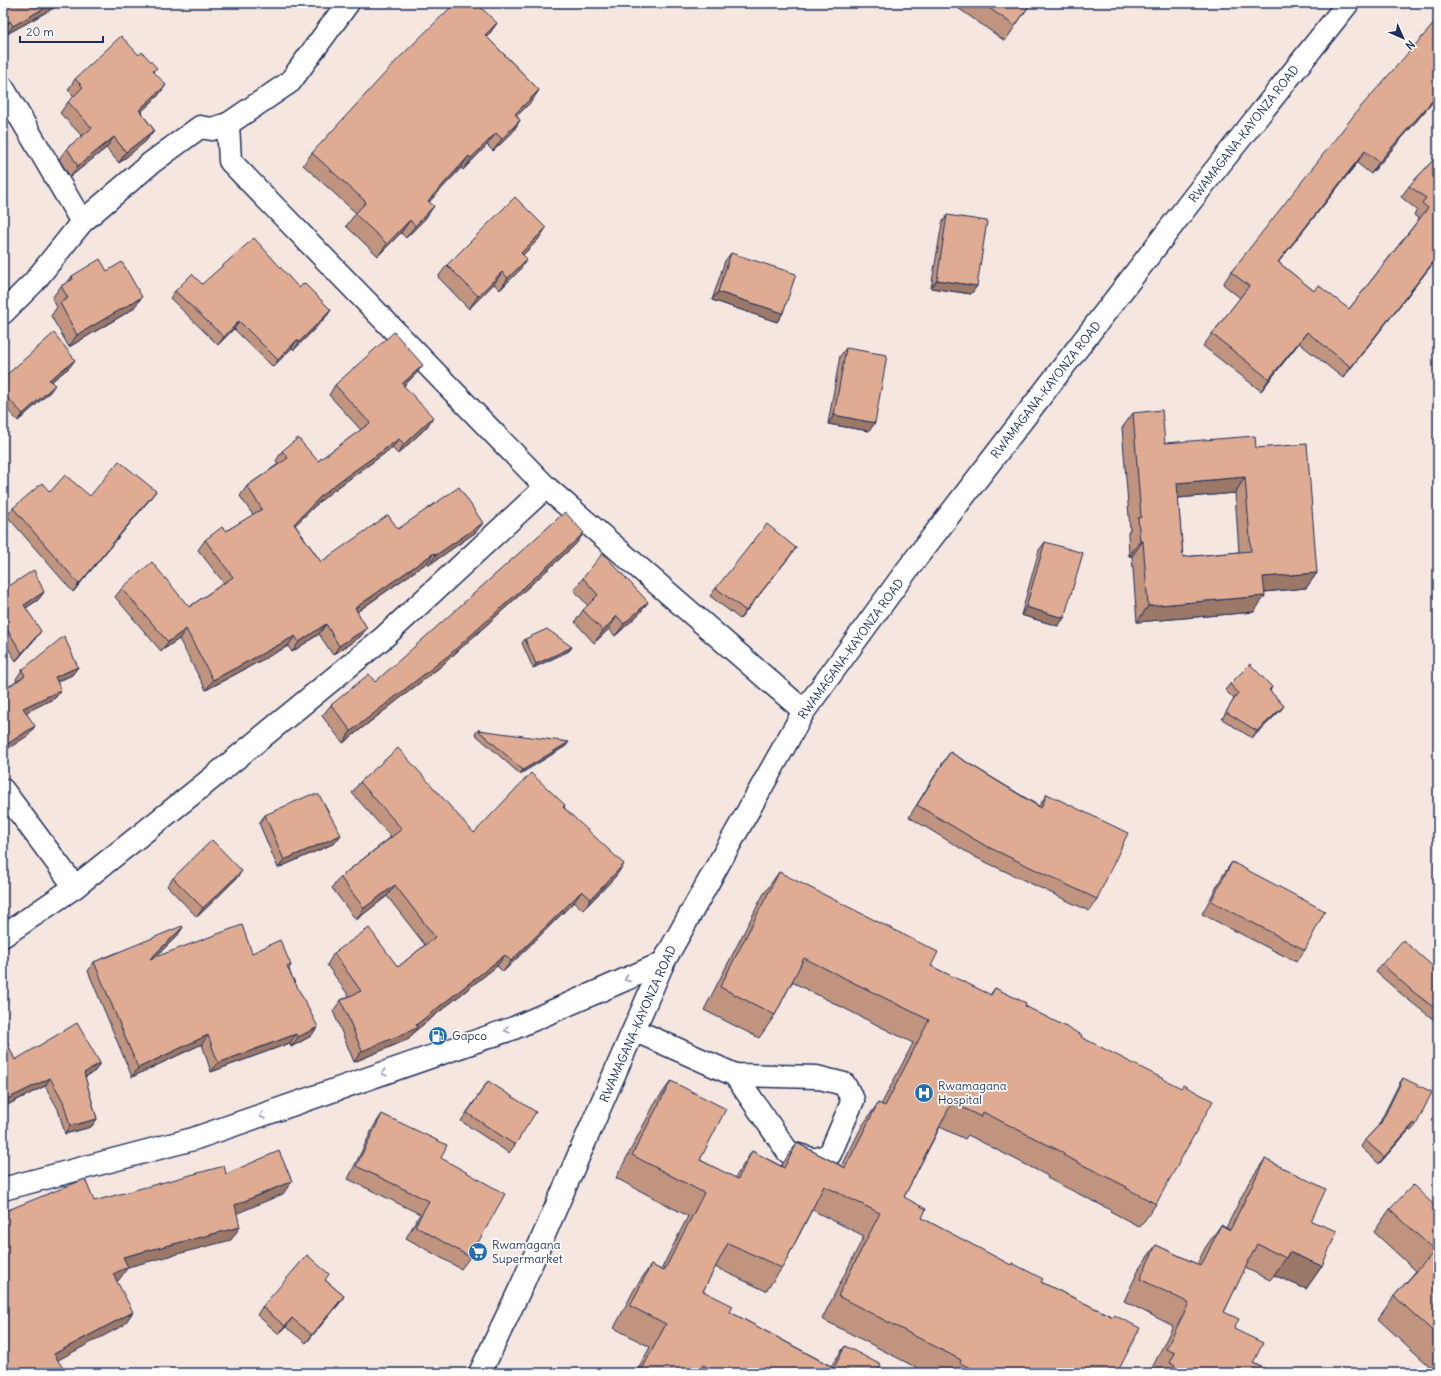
<svg xmlns="http://www.w3.org/2000/svg" width="1441" height="1376" font-family="Delius,sans-serif">
<style>
.lines{fill:none;stroke-linecap:round;stroke-linejoin:round}
.minor-casing{stroke:#1b2f5e;stroke-width:25}
.highway-casing{stroke:#1b2f5e;stroke-width:25}
.minor{stroke:#fff;stroke-width:22}
.highway{stroke:#fff;stroke-width:22}
.wall{fill:#c0947e;stroke:#1b2f5e;fill-rule:evenodd}
.shaded-wall{fill:#9c7867;stroke:#1b2f5e}
.building{fill:#dfac93;stroke:#1b2f5e;fill-rule:evenodd}
.oneway{stroke:#8d97ae}
.labels{text-anchor:middle;stroke-width:3.5;stroke-linejoin:round;paint-order:stroke}
.street-label{font-size:12px;fill:#1b2f5e;stroke:#fff}
.poi-label{font-size:12px;fill:#1b2f5e;stroke:#fff;text-anchor:start}
</style>
<rect width="100%" height="100%" fill="#f5e6df"/>
<filter id="ink" filterUnits="userSpaceOnUse"><feTurbulence type="fractalNoise" baseFrequency=".025" numOctaves="2"/><feDisplacementMap in="SourceGraphic" scale="8" xChannelSelector="R" yChannelSelector="G"/><feConvolveMatrix kernelMatrix="1 2 1 2 8 2 1 2 1" color-interpolation-filters="sRGB"/></filter>
<g filter="url(#ink)">
<g class="lines">
<defs>
<g id="minor">
<polyline points="348,3 290,82 228,124 230,161 546,487 804,711"/>
<polyline points="3,88 82,222"/>
<polyline points="3,313 34,282 82,222 151,163 200,127 212,129 228,124"/>
<polyline points="3,790 75,887"/>
<polyline points="3,936 75,887 206,783 383,638 546,487"/>
<polyline points="634,1030 735,1075 816,1077 844,1084 853,1100 830,1154 815,1160 788,1152 735,1075"/>
<polyline points="3,1189 193,1139 514,1028 663,963"/>
</g>
<polyline id="highway" points="480,1373 522,1285 663,963 804,711 907,570 1204,184 1348,3"/>
</defs>
<!-- minor casing -->
<use href="#minor" class="minor-casing"/>
<!-- highway casing -->
<use href="#highway" class="highway-casing"/>
<!-- minor -->
<use href="#minor" class="minor"/>
<!-- highway -->
<use href="#highway" class="highway"/>
</g>
<!-- wall -->
<g class="wall">
<polygon points="3,3 65,3 59,6 59,5 7,34 4,29"/>
<polygon points="951,3 1031,3 1005,41"/>
<polygon points="1433,3 1438,3 1438,7"/>
<polygon points="1438,19 1438,96 1371,174 1357,163 1278,262 1314,291 1349,309 1419,219 1414,215 1417,210 1401,197 1409,186 1438,155 1438,257 1343,378 1299,343 1261,391 1203,346 1212,334 1240,298 1223,284 1231,272"/>
<polygon points="497,23 487,37 539,90 531,102 516,116 520,120 512,133 493,151 487,145 463,170 461,168 429,202 425,219 406,238 401,233 378,256 346,226 356,213 303,165 312,153"/>
<polygon points="154,72 158,96 141,112 154,130 146,141 119,163 106,148 70,177 59,159 67,148 82,136 60,113 68,102 74,96 68,90 75,79"/>
<polygon points="947,215 977,286 971,294 931,288 942,223"/>
<polygon points="538,240 523,255 519,271 500,290 494,284 469,309 438,277 447,265"/>
<polygon points="731,253 783,313 777,322 712,300 725,261"/>
<polygon points="107,271 133,309 69,347 51,316 57,307 52,298 61,286 68,282 72,276"/>
<polygon points="202,284 299,288 331,310 326,317 294,350 292,348 273,367 234,329 218,345 170,298 175,291"/>
<polygon points="846,348 869,431 828,424 840,356"/>
<polygon points="70,367 51,382 50,392 18,421 3,405 3,378"/>
<polygon points="416,374 404,386 427,427 398,454 392,448 330,493 315,506 295,525 321,562 398,529 476,532 429,565 428,562 357,612 367,628 360,637 333,655 319,634 292,652 288,646 206,690 179,639 161,651 115,597 122,588 189,607 224,583 198,550 205,540 226,531 253,515 240,496 247,486 278,464 276,461 282,451 318,461 361,430 329,395 335,385"/>
<path d="M1133,413L1165,443L1256,448L1317,573L1306,588L1265,592L1254,612L1137,622L1132,556H1129L1128,533L1130,529L1122,428ZM1235,493L1239,552L1183,557L1178,498Z"/>
<polygon points="50,492 90,496 150,499 73,592 7,516 13,508"/>
<polygon points="1045,542 1064,618 1058,626 1021,615 1039,550"/>
<polygon points="576,544 440,667 343,743 322,716 331,705 375,682"/>
<polygon points="796,548 790,556 740,619 710,596 716,588"/>
<polygon points="583,578 648,602 639,614 615,636 609,629 594,643 575,622 583,610 588,606 574,590"/>
<polygon points="3,590 44,592 38,600 26,608 35,639 16,661 3,640"/>
<polygon points="525,639 572,647 569,651 533,668 522,643"/>
<polygon points="78,667 72,675 57,682 61,690 55,698 25,712 29,735 16,679 22,670"/>
<polygon points="1230,684 1272,687 1270,691 1284,706 1279,712 1252,738 1222,719 1234,699 1225,690"/>
<polygon points="478,730 566,746 520,774 475,734"/>
<polygon points="950,752 1039,806 1047,794 1097,899 1089,911 975,857 909,817 942,764"/>
<polygon points="360,782 474,833 565,805 564,807 616,876 583,910 574,902 503,972 497,966 415,1031 409,1039 354,1062 333,1011 341,1000 349,996 327,965 334,953 398,967 425,945 387,896 356,920 332,888 340,877 391,837 352,793"/>
<polygon points="265,815 335,843 278,868 259,823"/>
<polygon points="1232,862 1305,950 1296,962 1202,914 1223,875"/>
<polygon points="779,872 931,966 990,995 995,988 1025,1006 1081,1037 1156,1204 1140,1227 1110,1211 1111,1210 1047,1178 1048,1176 968,1135 965,1139 940,1127 904,1197 922,1218 1041,1282 1113,1317 1114,1315 1117,1373 927,1373 822,1319 864,1236 812,1210 782,1268 766,1291 715,1267 703,1291 730,1312 831,1366 845,1346 877,1373 636,1373 650,1347 614,1328 635,1288 651,1265 661,1270 688,1216 616,1178 655,1103 671,1081 700,1160 735,1178 752,1151 781,1166 797,1143 842,1166 862,1126 878,1103 881,1105 913,1043 792,982 775,1015 759,1038 704,1010 763,895"/>
<polygon points="173,878 236,879 197,917 167,886"/>
<polygon points="183,927 177,936 155,957 252,953 291,965 289,969 311,1036 291,1047 290,1043 211,1072 202,1044 132,1077 88,971 94,962"/>
<polygon points="1382,964 1437,970 1438,969 1438,1023 1406,998 1376,972"/>
<polygon points="3,1034 15,1060 100,1063 95,1071 85,1077 97,1119 91,1127 65,1134 58,1109 45,1086 3,1107"/>
<polygon points="1403,1078 1416,1125 1411,1131 1409,1130 1379,1164 1361,1147 1365,1140 1378,1126 1399,1084"/>
<polygon points="488,1081 515,1145 509,1153 461,1121"/>
<polygon points="382,1114 441,1158 470,1257 461,1269 406,1238 420,1214 348,1179 374,1126"/>
<polygon points="1265,1159 1311,1221 1322,1266 1306,1289 1274,1275 1270,1280 1245,1268 1224,1312 1253,1363 1273,1373 1152,1373 1150,1372 1173,1326 1124,1301 1140,1267 1156,1245 1197,1264 1205,1248 1221,1225 1226,1228 1249,1182"/>
<polygon points="1390,1209 1438,1209 1438,1373 1437,1373 1378,1319 1394,1296 1416,1271 1374,1232"/>
<polygon points="325,1280 344,1296 339,1304 306,1343 286,1327 279,1334 257,1315 262,1307"/>
</g>
<!-- shaded-wall -->
<g class="shaded-wall">
<polygon points="53,3 60,3 59,5 7,34 13,26"/>
<polygon points="62,3 65,3 59,6"/>
<polygon points="10,21 4,29 3,30 3,25"/>
<polygon points="497,23 488,36 476,47 485,35"/>
<polygon points="166,85 158,96 131,121 139,110"/>
<polygon points="539,90 531,102 506,127 515,114"/>
<polygon points="1438,94 1438,96 1371,174 1379,162"/>
<polygon points="520,120 512,133 493,151 502,139"/>
<polygon points="154,130 146,141 119,163 126,152"/>
<polygon points="496,133 487,145 463,170 471,158"/>
<polygon points="114,137 106,148 70,177 78,166"/>
<polygon points="1365,151 1357,163 1270,273 1278,262"/>
<polygon points="469,156 461,168 419,213 428,201"/>
<polygon points="434,206 425,219 406,238 415,226"/>
<polygon points="410,220 401,233 378,256 387,244"/>
<polygon points="546,228 538,240 513,265 521,253"/>
<polygon points="1438,256 1438,257 1343,378 1351,367"/>
<polygon points="527,259 519,271 500,290 508,278"/>
<polygon points="502,272 494,284 469,309 478,296"/>
<polygon points="937,280 977,286 971,294 931,288"/>
<polygon points="718,292 783,313 777,322 712,300"/>
<polygon points="142,297 133,309 69,347 77,335"/>
<polygon points="331,310 326,317 294,350 299,342"/>
<polygon points="239,321 234,329 218,345 224,337"/>
<polygon points="1307,332 1299,343 1261,391 1269,379"/>
<polygon points="297,340 292,348 273,367 278,360"/>
<polygon points="75,360 70,367 44,387 49,380"/>
<polygon points="423,365 416,374 396,393 402,384"/>
<polygon points="55,385 50,392 18,421 23,414"/>
<polygon points="834,415 875,423 869,431 828,424"/>
<polygon points="433,417 427,427 398,454 404,444"/>
<polygon points="399,439 392,448 330,493 315,506 287,533 294,524 321,496 337,483"/>
<polygon points="1245,477 1235,493 1167,499 1177,483"/>
<polygon points="156,491 150,499 73,592 79,584"/>
<polygon points="483,523 476,532 429,565 436,555"/>
<polygon points="584,533 576,544 440,667 343,743 351,731"/>
<polygon points="1140,541 1143,541 1132,556 1129,556"/>
<polygon points="796,548 790,556 740,619 746,611"/>
<polygon points="434,553 428,562 348,618 355,608"/>
<polygon points="1317,573 1306,588 1253,593 1263,577"/>
<polygon points="44,592 38,600 18,613 24,605"/>
<polygon points="1265,596 1254,612 1137,622 1148,606"/>
<polygon points="648,602 639,614 615,636 624,624"/>
<polygon points="1026,607 1064,618 1058,626 1021,615"/>
<polygon points="617,616 609,629 594,643 603,631"/>
<polygon points="326,624 319,634 292,652 299,642"/>
<polygon points="367,628 360,637 333,655 339,646"/>
<polygon points="186,629 179,639 161,651 168,642"/>
<polygon points="41,631 35,639 16,661 22,653"/>
<polygon points="295,636 288,646 206,690 213,680"/>
<polygon points="572,647 569,651 533,668 536,664"/>
<polygon points="78,667 72,675 49,685 55,677"/>
<polygon points="61,690 55,698 17,717 23,708"/>
<polygon points="1284,706 1279,712 1252,738 1257,731"/>
<polygon points="35,726 29,735 3,752 3,747"/>
<polygon points="569,742 566,746 520,774 523,770"/>
<polygon points="341,835 335,843 278,868 284,860"/>
<polygon points="624,864 616,876 583,910 591,899"/>
<polygon points="242,871 236,879 197,917 203,908"/>
<polygon points="395,885 387,896 356,920 364,908"/>
<polygon points="582,891 574,902 503,972 511,961"/>
<polygon points="183,927 177,936 144,968 150,959"/>
<polygon points="505,955 497,966 415,1031 409,1039 354,1062 362,1051 416,1025"/>
<polygon points="318,1027 311,1036 291,1047 298,1037"/>
<polygon points="296,1034 290,1043 211,1072 218,1063"/>
<polygon points="208,1035 202,1044 132,1077 138,1068"/>
<polygon points="100,1063 95,1071 79,1081 84,1073"/>
<polygon points="50,1078 45,1086 3,1107 3,1101"/>
<polygon points="97,1119 91,1127 65,1134 70,1126"/>
<polygon points="1414,1123 1409,1130 1379,1164 1384,1157"/>
<polygon points="292,1181 283,1194 226,1218 235,1205"/>
<polygon points="240,1227 231,1240 128,1267 119,1280 104,1287 123,1257"/>
<polygon points="1289,1252 1322,1266 1306,1289 1274,1275 1286,1258"/>
<polygon points="344,1296 339,1304 306,1343 312,1335"/>
<polygon points="133,1312 124,1325 45,1367 54,1354"/>
<polygon points="292,1318 286,1327 279,1334 285,1326"/>
</g>
<!-- building -->
<g class="building">
<polygon points="3,3 53,3 13,26 10,21 3,25"/>
<polygon points="455,3 476,3 497,23 485,35 539,90 515,114 520,120 502,139 496,133 471,158 469,156 428,201 434,206 415,226 410,220 387,244 355,214 366,202 312,153 398,59"/>
<polygon points="982,3 1031,3 1015,26"/>
<polygon points="1438,19 1438,94 1379,162 1365,151 1278,262 1314,291 1318,285 1349,309 1428,208 1422,203 1426,198 1409,186 1438,155 1438,256 1351,367 1307,332 1269,379 1212,334 1249,286 1231,272 1358,110"/>
<polygon points="121,36 139,55 142,52 157,68 153,71 166,85 139,110 154,130 126,152 114,137 78,166 67,148 92,128 68,102 83,87 75,79"/>
<polygon points="515,197 546,228 521,253 527,259 508,278 502,272 478,296 447,265"/>
<polygon points="947,215 987,221 977,286 937,280"/>
<polygon points="254,238 299,288 304,283 331,310 299,342 297,340 278,360 239,321 224,337 175,291 192,274 202,284"/>
<polygon points="731,253 796,274 783,313 718,292"/>
<polygon points="100,259 107,271 122,262 142,297 77,335 60,303 68,298 61,286 73,279 72,276"/>
<polygon points="394,332 423,365 402,384 433,417 404,444 399,439 337,483 321,496 294,524 321,562 388,515 398,529 459,487 483,523 436,555 434,553 355,608 367,628 339,646 326,624 299,642 295,636 213,680 186,629 168,642 122,588 152,562 189,607 233,577 205,540 222,527 226,531 262,509 247,486 288,458 282,451 298,438 318,461 370,423 335,385"/>
<polygon points="54,333 75,360 49,380 55,385 23,414 3,393 3,378"/>
<polygon points="846,348 887,355 875,423 834,415"/>
<path d="M1162,410L1165,443L1255,436L1256,448L1307,444L1317,573L1263,577L1265,596L1148,606L1143,541H1140L1138,518L1141,517L1133,413ZM1245,477L1251,551L1183,557L1177,483Z"/>
<polygon points="119,461 156,491 79,584 13,508 42,483 50,492 65,475 90,496"/>
<polygon points="565,512 584,533 449,655 351,731 331,705 369,674 375,682"/>
<polygon points="767,524 796,548 746,611 716,588"/>
<polygon points="1045,542 1083,553 1064,618 1026,607"/>
<polygon points="603,553 648,602 624,624 617,616 603,631 583,610 598,595 583,578"/>
<polygon points="34,570 44,592 24,605 41,631 22,653 3,623 3,590"/>
<polygon points="547,629 572,647 536,664 525,639"/>
<polygon points="64,636 78,667 55,677 61,690 23,708 35,726 3,747 3,690 25,676 22,670"/>
<polygon points="1250,664 1272,687 1269,690 1284,706 1257,731 1226,712 1238,693 1230,684"/>
<polygon points="478,730 569,742 523,770"/>
<polygon points="398,748 474,833 531,773 565,805 563,807 624,864 591,899 582,891 511,961 505,955 416,1025 417,1028 362,1051 341,1000 361,991 334,953 369,928 398,967 435,937 395,885 364,908 340,877 402,829 360,782"/>
<polygon points="950,752 1041,808 1047,794 1128,833 1097,899 984,845 917,805"/>
<polygon points="310,795 319,795 341,835 284,860 265,815"/>
<polygon points="212,840 242,871 203,908 173,878"/>
<polygon points="1232,862 1325,911 1305,950 1211,901"/>
<polygon points="779,872 938,952 931,966 991,995 995,988 1026,1003 1025,1006 1082,1035 1081,1037 1181,1088 1183,1085 1213,1101 1156,1204 1126,1188 1127,1187 1063,1155 1064,1153 983,1112 981,1117 952,1102 904,1197 926,1209 922,1218 1011,1265 1012,1263 1043,1279 1041,1282 1113,1317 1114,1315 1140,1328 1117,1373 1114,1373 1108,1370 1106,1373 980,1373 960,1363 961,1360 838,1296 880,1213 824,1186 782,1268 728,1243 703,1291 733,1306 730,1312 834,1368 845,1346 881,1365 877,1373 719,1373 703,1365 699,1373 640,1373 666,1324 630,1306 651,1265 664,1271 704,1193 632,1155 671,1081 726,1109 700,1160 738,1179 752,1151 784,1168 797,1143 845,1168 878,1103 885,1106 929,1020 804,958 775,1015 720,987"/>
<polygon points="242,925 252,953 280,940 291,965 287,967 318,1027 298,1037 296,1034 218,1063 208,1035 138,1068 94,962 182,926 183,927 150,959"/>
<polygon points="1403,940 1437,970 1438,969 1438,1011 1411,990 1382,964"/>
<polygon points="77,1023 100,1063 84,1073 97,1119 70,1126 63,1101 50,1078 3,1101 3,1034 15,1060"/>
<polygon points="1403,1078 1432,1092 1416,1125 1414,1123 1384,1157 1365,1140 1381,1123"/>
<polygon points="488,1081 536,1112 515,1145 467,1113"/>
<polygon points="382,1114 447,1145 441,1158 505,1194 470,1257 415,1226 429,1201 356,1166"/>
<polygon points="279,1151 292,1181 235,1205 240,1227 123,1257 128,1267 113,1274 133,1312 54,1354 66,1373 3,1373 3,1254 5,1253 3,1248 3,1212 85,1179 94,1201 224,1166 226,1174"/>
<polygon points="1265,1159 1326,1189 1311,1221 1337,1231 1322,1266 1289,1252 1286,1258 1257,1244 1224,1312 1239,1319 1234,1329 1263,1343 1253,1363 1273,1373 1181,1373 1173,1369 1175,1365 1170,1363 1175,1353 1166,1349 1189,1303 1140,1279 1156,1245 1201,1266 1221,1225 1230,1230"/>
<polygon points="1413,1185 1438,1209 1438,1336 1394,1296 1435,1251 1390,1209"/>
<polygon points="307,1255 329,1274 325,1280 344,1296 312,1335 292,1318 285,1326 262,1307"/>
</g>
<!-- one-way arrows -->
<defs><path id="oneway-chevron" d="M-2-3.5L2.5 0L-2 3.5" fill="none" stroke-width="1.6" stroke-linecap="round" stroke-linejoin="round"/></defs>
<g class="oneway">
<use href="#oneway-chevron" transform="translate(627 979) rotate(157)"/>
<use href="#oneway-chevron" transform="translate(507 1030) rotate(161)"/>
<use href="#oneway-chevron" transform="translate(384 1073) rotate(161)"/>
<use href="#oneway-chevron" transform="translate(262 1116) rotate(161)"/>
</g>
</g>
<!-- icons -->
<defs>
<symbol id="fuel-disc" viewBox="-11 -11 22 22"><circle r="9.5" fill="#1f6fb2" stroke="#fff"/><path d="M-5.5-6h7V0h2V4h1.3V-2.5L3-4.5l.8-.8L6-3V5H2.5V1h-1V6h-7ZM-4.2-4.7v3.2H.2V-4.7Z" fill="#fff"/></symbol>
<symbol id="hospital-disc" viewBox="-11 -11 22 22"><circle r="9.5" fill="#1f6fb2" stroke="#fff"/><path d="M-5-5h3v3.5h4V-5h3V5h-3V1.5h-4V5h-3Z" fill="#fff"/></symbol>
<symbol id="supermarket-disc" viewBox="-11 -11 22 22"><circle r="9.5" fill="#1f6fb2" stroke="#fff"/><path d="M-6-5.5h2.5l.6 2H6L4.5 2H-2.5L-4.4-4H-6ZM-1.5 3.2a1.3 1.3 0 1 0 .1 0ZM3 3.2a1.3 1.3 0 1 0 .1 0Z" fill="#fff"/></symbol>
</defs>
<g fill-rule="evenodd">
<use href="#fuel-disc" x="427" y="1025" width="22" height="22"/>
<use href="#hospital-disc" x="913" y="1082" width="22" height="22"/>
<use href="#supermarket-disc" x="467" y="1241" width="22" height="22"/>
</g>
<g class="labels">
<!-- street labels -->
<g class="street-label">
<text transform="translate(1244 134) rotate(-52)" y="4">RWAMAGANA-KAYONZA ROAD</text>
<text transform="translate(1046 390) rotate(-52)" y="4">RWAMAGANA-KAYONZA ROAD</text>
<text transform="translate(851 649) rotate(-54)" y="4">RWAMAGANA-KAYONZA ROAD</text>
<text transform="translate(638 1024) rotate(-66)" y="4">RWAMAGANA-KAYONZA ROAD</text>
</g>
<!-- poi labels -->
<g class="poi-label">
<text x="452" y="1040">Gapco</text>
<text x="938" y="1090">Rwamagana<tspan x="938" dy="14">Hospital</tspan></text>
<text x="492" y="1249">Rwamagana<tspan x="492" dy="14">Supermarket</tspan></text>
</g>
</g>
<!-- margin -->
<rect width="1441" height="1376" fill="none" stroke="#fff" stroke-width="16"/>
<rect x="8" y="8" width="1425" height="1360" fill="none" stroke="#1b2f5e" stroke-width="1.5" filter="url(#ink)"/>
<!-- north arrow -->
<g transform="translate(1403 38) rotate(135)" stroke="#ffffff" stroke-width="3" paint-order="stroke">
<path d="M0-3L7 15L0 10L-7 15Z" fill="#1b2f5e"/>
<text y="-6" font-size="11" font-weight="bold" text-anchor="middle" fill="#1b2f5e">N</text>
</g>
<!-- scale -->
<path d="M20 36v6h83v-6" fill="none" stroke="#1b2f5e" stroke-width="2"/>
<text x="26" y="36" font-size="12" fill="#1b2f5e" stroke="#ffffff" stroke-width="3" paint-order="stroke">20 m</text>
</svg>
